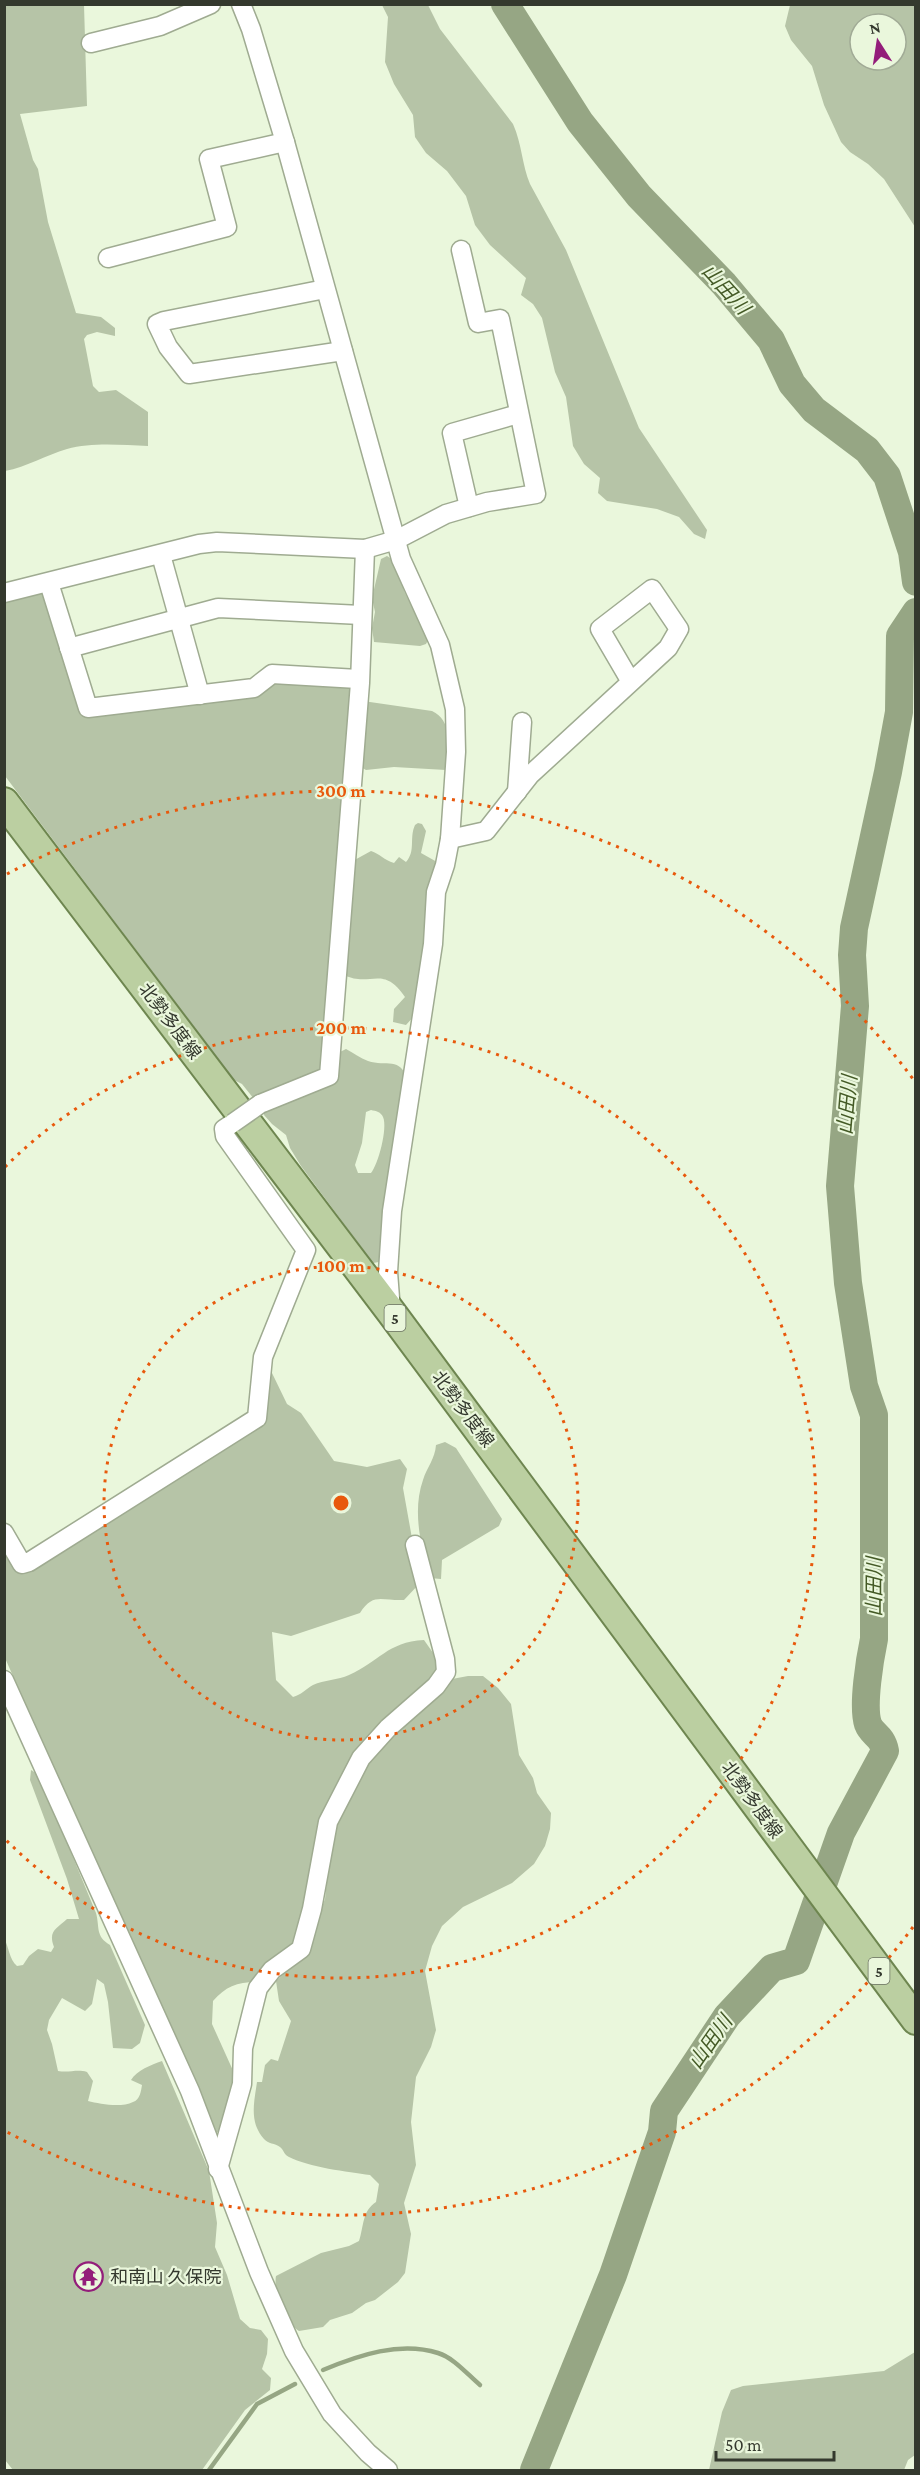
<svg xmlns="http://www.w3.org/2000/svg" width="920" height="2475" font-family="'Crimson Pro','Noto Sans JP',serif">
<style>
.green{fill:#b6c4a7;fill-rule:evenodd}
.lines{fill:none;stroke-linecap:round;stroke-linejoin:round}
.stream{stroke:#96a684;stroke-width:4.5}
.river{stroke:#96a684;stroke-width:28}
.street-casing{stroke:#9fab91;stroke-width:21}
.primary-casing{stroke:#6e8650;stroke-width:32}
.street{stroke:#fff;stroke-width:18}
.primary{stroke:#bbcfa1;stroke-width:28}
.street-bridge-casing{stroke:#9fab91;stroke-width:21;stroke-linecap:butt}
.street-bridge{stroke:#fff;stroke-width:18}
.ring{fill:none;stroke:#e8590c;stroke-width:3;stroke-dasharray:3 6}
.labels{text-anchor:middle;stroke-width:4.5;stroke-linejoin:round;paint-order:stroke}
.shield{fill:#eaf7dc;stroke:#6b7262;stroke-width:1.5}
.shield-label{font-size:16px;font-weight:bold;fill:#34392e}
.street-label{font-size:18px;fill:#34392e;stroke:#eaf7dc}
.poi-label{font-size:18px;fill:#34392e;stroke:#eaf7dc;text-anchor:start}
.water-label{font-size:20px;font-style:italic;fill:#445a26;stroke:#eaf7dc}
.centre{fill:#e8590c;stroke:#eaf7dc;stroke-width:3}
.ring-label{font-size:18px;text-anchor:middle;font-weight:bold;fill:#e8590c;stroke:#eaf7dc;stroke-width:4.5;stroke-linejoin:round;paint-order:stroke}
</style>
<rect width="100%" height="100%" fill="#eaf7dc"/>
<!-- green -->
<g class="green">
<path d="M4,5H84L87,106L20,114L33,160L38,169L48,222L76,313L101,317L115,328V336L97,332L87,335L84,339L93,386L99,392L116,390L148,412V446C122,445 92,442 67,449C46,455 27,467 5,471Z"/>
<path d="M382,5H428L440,29L513,124C522,144 522,165 530,184L566,250L639,428L707,530L705,539L694,534L679,517L657,509L607,501L598,493L600,478L584,464L573,446L566,397L555,372L542,318L533,304L521,295L526,278L490,245L475,225L466,196L447,171L426,153L415,137L413,115L394,84L385,62L388,17Z"/>
<path d="M790,5H915V227L884,179L868,164L850,152L841,142L824,105L812,66L791,40L785,26ZM860,24H896V60H860Z"/>
<path d="M387,556C400,563 400,582 406,595C413,609 421,623 429,638L426,644L420,646L374,642L372,628L375,612L372,598L381,559Z"/>
<polygon points="40,591 47,593 85,713 276,679 355,684 324,1070 254,1099 242,1084 234,1080 5,776 5,599"/>
<path d="M363,701L432,711C453,721 447,744 449,765L446,770L394,767L366,770L361,767Z"/>
<path d="M418,823L422,824L426,831L421,853L437,862L428,941L415,1015L406,1025L393,1022L394,1009L405,997C383,964 370,988 344,975L351,862L371,851C380,854 384,860 394,863L399,857L406,862C416,851 409,838 415,825Z"/>
<path d="M346,1049C354,1053 360,1058 368,1061C386,1067 401,1056 407,1080L381,1255L379,1262L373,1263L301,1166L290,1148L286,1135L272,1124L264,1115L265,1107L323,1085L338,1053ZM371,1110C376,1111 381,1112 383,1117C388,1128 378,1165 371,1173H358L355,1165L362,1143L366,1112Z"/>
<path d="M266,1369L272,1373L287,1404L301,1413L334,1461L367,1467L400,1459L407,1469L403,1488L420,1583L404,1600C382,1601 373,1592 360,1613L291,1636L272,1632L276,1680L293,1697C301,1695 306,1689 313,1685C324,1680 338,1680 349,1675C379,1662 387,1642 424,1640L438,1660L439,1676L346,1774L293,1950L256,1982C237,1982 225,1987 213,2001L212,2024L235,2075L229,2107L219,2131L215,2134L5,1658L4,1540L21,1569L260,1420Z"/>
<path d="M445,1442L456,1448L502,1519L499,1526L442,1560L441,1579L430,1578C421,1547 412,1511 423,1480C427,1467 435,1459 436,1445Z"/>
<path d="M468,1676H483L498,1688L511,1704L519,1755L533,1778L537,1793L551,1813L550,1829L545,1846L534,1864L512,1883L463,1907L442,1926L432,1946L425,1971L436,2030L431,2047L416,2077L411,2122L416,2165L404,2203L411,2234L405,2273L398,2282L375,2300L366,2303L352,2313L330,2320L323,2327L299,2331C285,2322 273,2292 276,2276L321,2253L349,2246L359,2241C364,2226 362,2211 376,2202L379,2184L370,2175C348,2172 308,2167 289,2157C284,2155 284,2150 280,2147C275,2143 268,2144 264,2139C249,2122 254,2103 257,2082H262L265,2065L271,2059L278,2061L291,2021L279,2001L276,1981L303,1956L325,1899L332,1831L366,1761L452,1679Z"/>
<path d="M31,1770L39,1775L96,1913C100,1927 95,1936 110,1945L145,2025L140,2043L132,2049L113,2048L108,2002L104,1984L97,1979L92,2004L85,2011L62,1998L49,2020L47,2030L52,2044L58,2071C69,2073 77,2069 87,2072L93,2081L88,2101C100,2104 121,2108 133,2102C140,2100 141,2091 142,2085L131,2080C137,2070 151,2065 162,2061L209,2171L217,2223L215,2247L227,2275L240,2319L250,2328L261,2330L268,2339L267,2354L262,2369L271,2378L270,2390L245,2410L202,2470H13L5,2460L4,1938C9,1947 9,1959 17,1966L23,1965L29,1956L38,1949L51,1952L54,1947C48,1931 56,1929 67,1919H79L67,1879L30,1780Z"/>
<polygon points="915,2352 915,2455 908,2460 904,2470 709,2470 722,2412 731,2390 743,2386 884,2371"/>
</g>
<g class="lines">
<!-- stream -->
<g class="stream">
<path d="M323,2370C359,2355 400,2341 438,2353C454,2358 467,2374 480,2385"/>
<polyline points="209,2470 257,2404 295,2384"/>
</g>
<!-- river -->
<g class="river">
<polyline points="505,4 580,122 639,196 724,284 771,340 792,384 814,410 867,450 887,476 912,552 916,582"/>
<path d="M534,2470L613,2275L662,2132L664,2111L727,2016L772,1968L796,1961L841,1833L885,1751C882,1735 872,1735 868,1724C862,1706 870,1658 874,1639V1415L864,1386L848,1283L840,1186L855,1006L852,955L854,928L888,772L899,712L900,636L916,612"/>
</g>
<defs>
<g id="street">
<polyline points="241,4 251,29 285,142 401,559 440,645 455,709 456,752 450,839 445,865 436,892 433,944 392,1211 388,1272 391,1311"/>
<polyline points="91,43 160,26 211,4"/>
<polyline points="108,258 227,227 209,159 285,142"/>
<polyline points="325,289 164,321 157,324 168,347 189,374 343,351"/>
<polyline points="469,507 452,433 518,414"/>
<polyline points="161,555 200,695"/>
<polyline points="49,583 88,708 254,688 272,674 358,679"/>
<polyline points="4,593 199,544 217,542 365,549"/>
<polyline points="69,648 218,608 361,615"/>
<polyline points="517,792 522,722"/>
<polyline points="450,839 486,831 530,775 668,648 679,629 652,589 600,629 631,682"/>
<polyline points="260,1104 329,1076 360,683 365,549 396,540 446,514 487,502 536,494 500,319 478,323 461,250"/>
<polyline points="4,1533 22,1564 29,1562 257,1418 263,1357 306,1250 225,1136 224,1129 233,1123"/>
<polyline points="4,1680 190,2091 259,2272 294,2351 332,2414 368,2453 388,2470"/>
<polyline points="218,2169 242,2084 243,2048 258,1988 272,1970 301,1949 312,1909 328,1822 361,1758 388,1728 436,1686 446,1672 445,1659 415,1545"/>
</g>
<polyline id="primary" points="4,802 391,1312 916,2020"/>
</defs>
<!-- street casing -->
<use href="#street" class="street-casing"/>
<!-- primary casing -->
<use href="#primary" class="primary-casing"/>
<!-- street -->
<use href="#street" class="street"/>
<!-- primary -->
<use href="#primary" class="primary"/>
<defs>
<polyline id="street-bridge" points="233,1123 260,1104"/>
</defs>
<!-- street-bridge casing -->
<use href="#street-bridge" class="street-bridge-casing"/>
<!-- street-bridge -->
<use href="#street-bridge" class="street-bridge"/>
</g>
<!-- distance rings -->
<g class="ring">
<circle cx="341" cy="1503" r="237"/>
<path d="M5 1167A475 475 0 1 1 5 1839"/>
<path d="M913 1927A712 712 0 0 1 7 2132M7 874A712 712 0 0 1 913 1079"/>
</g>
<!-- icons -->
<defs>
<symbol id="temple-ring" viewBox="-11 -11 22 22"><circle r="9.5" fill="#eaf7dc" stroke="#931d7a" stroke-width="1.5"/><path d="M0-6L5-2H3V0L6.5 2.5H4V6H1.5V3h-3V6H-4V2.5H-6.5L-3 0V-2H-5Z" fill="#931d7a"/></symbol>
</defs>
<g fill-rule="evenodd">
<use href="#temple-ring" x="72" y="2260" width="33" height="33"/>
</g>
<g class="labels">
<!-- shield labels -->
<g class="shield">
<rect x="384.5" y="1305" width="21" height="26" rx="4.5"/>
<rect x="868.5" y="1958" width="21" height="26" rx="4.5"/>
</g>
<g class="shield-label">
<text x="395" y="1324">5</text>
<text x="879" y="1977">5</text>
</g>
<!-- street labels -->
<g class="street-label">
<text transform="translate(170 1021) rotate(53)" y="6">北勢多度線</text>
<text transform="translate(463 1409) rotate(53)" y="6">北勢多度線</text>
<text transform="translate(752 1800) rotate(54)" y="6">北勢多度線</text>
</g>
<!-- poi labels -->
<g class="poi-label">
<text x="110" y="2283">和南山 久保院</text>
</g>
<!-- water labels -->
<g class="water-label">
<text transform="translate(726 289) rotate(48)" y="7">山田川</text>
<text transform="translate(847 1105) rotate(-85)" y="7">山田川</text>
<text transform="translate(874 1587) rotate(-90)" y="7">山田川</text>
<text transform="translate(710 2042) rotate(-55)" y="7">山田川</text>
</g>
</g>
<circle cx="341" cy="1503" r="9" class="centre"/>
<g class="ring-label">
<text x="341" y="797">300 m</text>
<text x="341" y="1034">200 m</text>
<text x="341" y="1272">100 m</text>
</g>
<!-- border -->
<rect width="920" height="2475" fill="none" stroke="#34392e" stroke-width="12"/>
<!-- north arrow -->
<g transform="translate(878 42) rotate(348)"><circle r="28" fill="#eaf7dc" stroke="#a1ab96" stroke-width="1.5"/>
<path d="M0-4.5L10 22L0 15L-10 22Z" fill="#931d7a"/>
<text y="-9" font-size="16" font-weight="bold" text-anchor="middle" fill="#34392e">N</text>
</g>
<!-- scale -->
<path d="M716 2451v9h118v-9" fill="none" stroke="#34392e" stroke-width="3"/>
<text x="725" y="2451" font-size="18" fill="#34392e" stroke="#eaf7dc" stroke-width="4.5" paint-order="stroke">50 m</text>
</svg>
